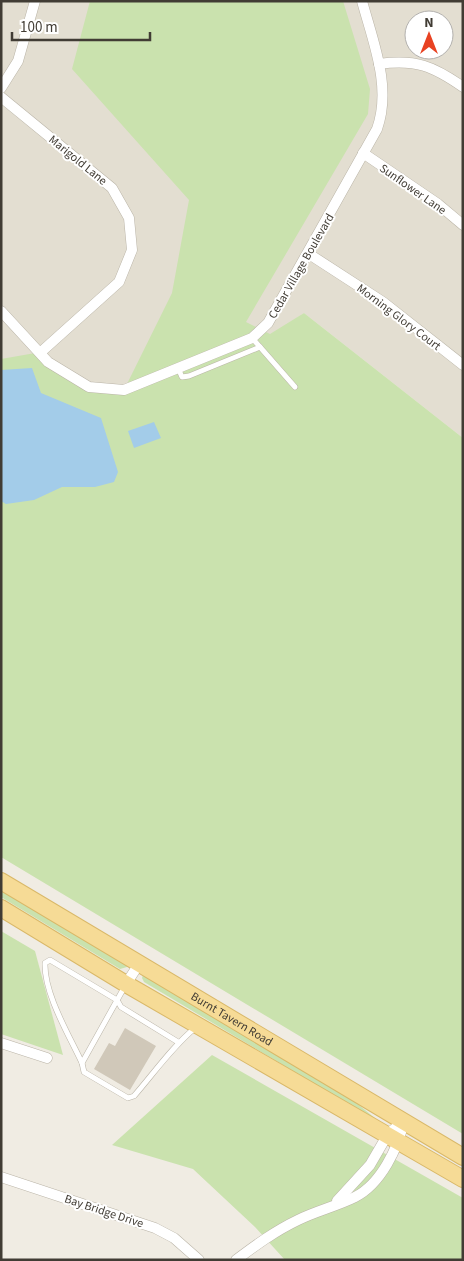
<svg xmlns="http://www.w3.org/2000/svg" width="464" height="1261" font-family="'Source Sans 3',sans-serif">
<style>
.residential{fill:#e3ded1;fill-rule:evenodd}
.green{fill:#cae2ae}
.water{fill:#a3cce9}
.building{fill:#d0c8b9}
.lines{fill:none;stroke-linecap:round;stroke-linejoin:round}
.service-casing{stroke:#bab4a7;stroke-width:6}
.minor-casing{stroke:#bab4a7;stroke-width:11}
.primary-casing{stroke:#d9b868;stroke-width:18}
.service{stroke:#fff;stroke-width:5}
.minor{stroke:#fff;stroke-width:10}
.primary{stroke:#f6db96;stroke-width:16}
.labels{text-anchor:middle;stroke-width:4;stroke-linejoin:round;paint-order:stroke}
.street-label{font-size:12px;fill:#413c34;stroke:#fff}
</style>
<rect width="100%" height="100%" fill="#f0ece3"/>
<!-- residential -->
<path class="residential" d="M1,1H463V438L304,313L1,525ZM414,20H444V50H414Z"/>
<!-- green -->
<g class="green">
<polygon points="90,1 343,1 370,89 368,114 246,322 270,334 304,313 463,438 463,1134 1,857 1,359 41,352 89,387 124,390 172,293 189,200 72,69"/>
<polygon points="1,886 128,964 127,967 120,969 1,897"/>
<polygon points="1,931 35,951 63,1055 1,1034"/>
<polygon points="143,975 342,1091 382,1124 144,982 142,978"/>
<polygon points="212,1055 463,1198 463,1260 285,1260 255,1227 193,1169 112,1145"/>
</g>
<!-- water -->
<g class="water">
<polygon points="32,368 41,393 101,418 118,472 114,482 95,487 62,487 34,500 6,504 1,501 1,370"/>
<polygon points="154,422 161,438 134,448 128,431"/>
</g>
<!-- building -->
<polygon class="building" points="125,1028 156,1046 130,1090 94,1069 109,1043 115,1046"/>
<g class="lines">
<defs>
<g id="service">
<polyline points="260,347 295,387"/>
<polyline points="178,368 182,377 189,376 260,347 252,338"/>
<path d="M125,986L82,1063L84,1072L128,1098L134,1096C154,1073 172,1047 195,1028"/>
<path d="M82,1063C69,1035 44,994 45,963L50,960L117,1000L121,1007L178,1042"/>
</g>
<g id="minor">
<path d="M379,64C416,59 433,66 463,87"/>
<polyline points="1,88 18,61 35,1"/>
<polyline points="1,97 112,188 129,218 132,250 119,282 41,352"/>
<polyline points="363,153 438,204 463,225"/>
<polyline points="309,254 383,302 463,365"/>
<path d="M1,311L48,362L89,387L124,390L252,338L268,323L377,129C392,87 373,42 362,1"/>
<polyline points="126,984 139,964"/>
<polyline points="1,1043 47,1058"/>
<polyline points="1,1177 155,1228 174,1238 199,1260"/>
<polyline points="337,1201 370,1165 388,1134 404,1121"/>
<path d="M236,1260C256,1245 275,1231 298,1220C316,1211 337,1206 355,1197C381,1184 398,1148 404,1121"/>
</g>
<g id="primary">
<path id="s1" d="M1,881L463,1157"/>
<polyline points="1,908 126,984 463,1179"/>
</g>
</defs>
<!-- service casing -->
<use href="#service" class="service-casing"/>
<!-- minor casing -->
<use href="#minor" class="minor-casing"/>
<!-- primary casing -->
<use href="#primary" class="primary-casing"/>
<!-- service -->
<use href="#service" class="service"/>
<!-- minor -->
<use href="#minor" class="minor"/>
<!-- primary -->
<use href="#primary" class="primary"/>
</g>
<g class="labels">
<!-- street labels -->
<g class="street-label">
<text transform="translate(78 160) rotate(39)" y="4">Marigold Lane</text>
<text transform="translate(413 189) rotate(35)" y="4">Sunflower Lane</text>
<text transform="translate(301 266) rotate(-60)" y="4">Cedar Village Boulevard</text>
<text transform="translate(399 317) rotate(37)" y="4">Morning Glory Court</text>
<text dy="4" stroke="none"><textPath href="#s1" startOffset="269">Burnt Tavern Road</textPath></text>
<text transform="translate(104 1211) rotate(18)" y="4">Bay Bridge Drive</text>
</g>
</g>
<!-- border -->
<rect width="464" height="1261" fill="none" stroke="#413c34" stroke-width="5"/>
<!-- north arrow -->
<g transform="translate(429 35)"><circle r="24" fill="#ffffff" stroke="#b3b1ae"/>
<path d="M0-4L9 19L0 12L-9 19Z" fill="#e84222"/>
<text y="-8" font-size="14" font-weight="bold" text-anchor="middle" fill="#413c34">N</text>
</g>
<!-- scale -->
<path d="M12 32v8h138v-8" fill="none" stroke="#413c34" stroke-width="2.5"/>
<text x="20" y="32" font-size="15" fill="#413c34" stroke="#ffffff" stroke-width="4" paint-order="stroke">100 m</text>
</svg>
